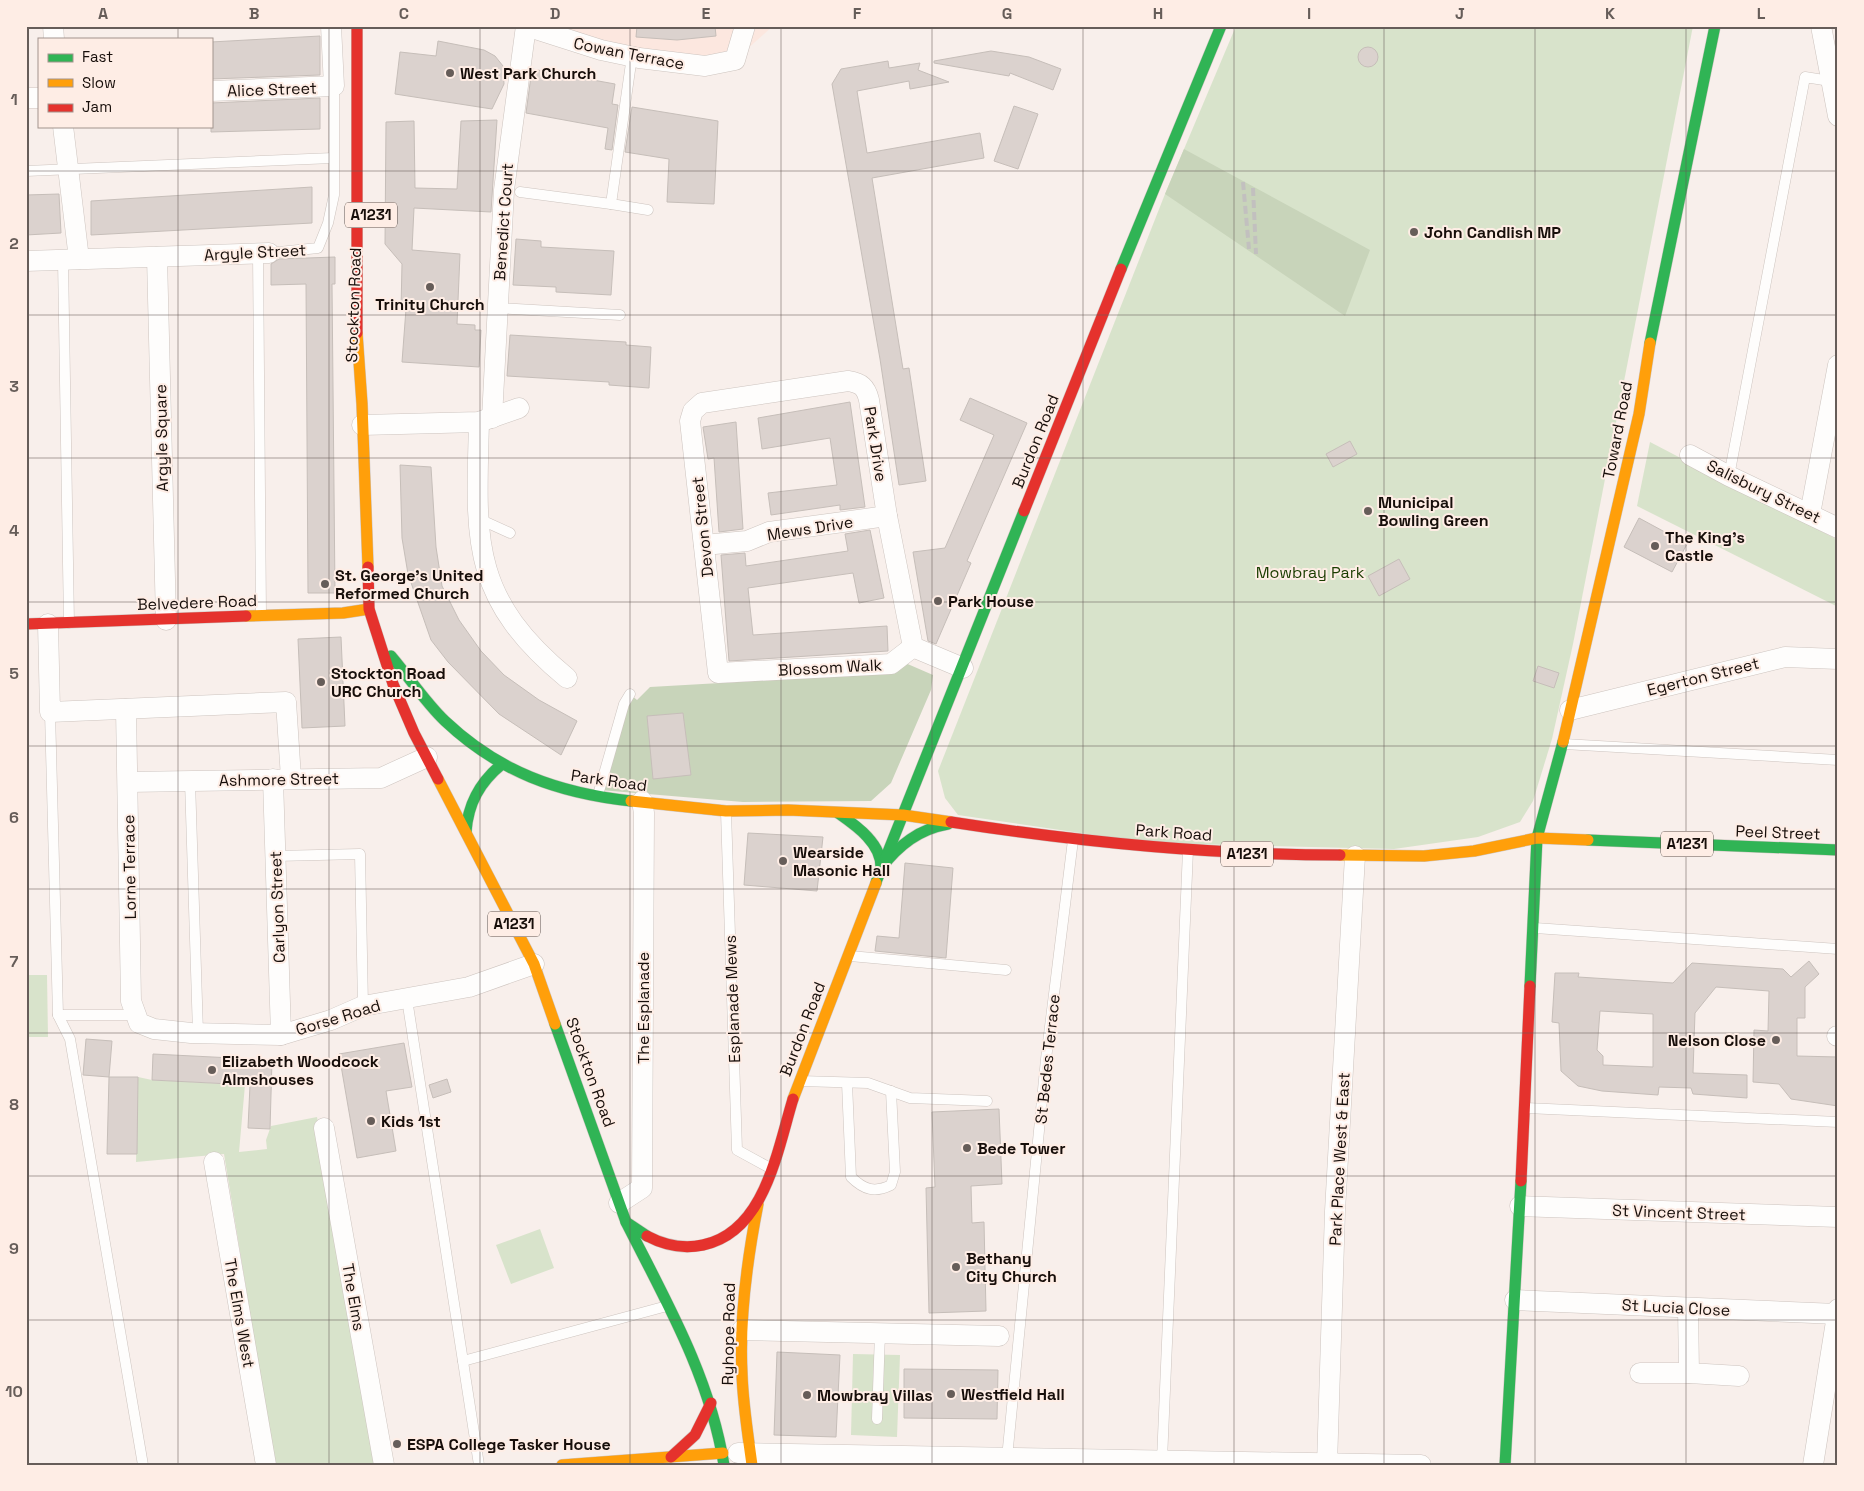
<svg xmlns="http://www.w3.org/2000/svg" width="1864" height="1491" font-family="'Space Grotesk',sans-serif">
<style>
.built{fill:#fce7df}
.green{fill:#d8e3cb}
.forest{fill:#c8d4ba}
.building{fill:#dbd2ce;stroke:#c6beb9;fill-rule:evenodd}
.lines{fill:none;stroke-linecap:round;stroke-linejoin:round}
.lane-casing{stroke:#cdc4bf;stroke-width:11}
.street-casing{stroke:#cdc4bf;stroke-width:21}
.fast-casing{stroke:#cdc4bf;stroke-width:12}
.slow-casing{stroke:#cdc4bf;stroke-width:12}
.jam-casing{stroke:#cdc4bf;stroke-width:12}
.lane{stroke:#fefdfc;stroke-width:10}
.street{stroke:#fefdfc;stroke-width:20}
.fast{stroke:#30b455;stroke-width:11}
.slow{stroke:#ff9f0a;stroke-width:11}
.jam{stroke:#e5322d;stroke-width:11}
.rail{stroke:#c2c0bf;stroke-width:4;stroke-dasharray:8 4;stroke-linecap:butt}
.grid{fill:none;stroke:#665d59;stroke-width:1;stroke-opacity:0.55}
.poi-dot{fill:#665d59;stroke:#feede5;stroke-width:2}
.labels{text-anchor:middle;stroke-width:4;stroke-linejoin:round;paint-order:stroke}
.shield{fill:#feede5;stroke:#5c514c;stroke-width:1}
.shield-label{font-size:15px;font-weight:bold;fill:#170e0a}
.street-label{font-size:16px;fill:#170e0a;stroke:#feede5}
.poi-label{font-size:16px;font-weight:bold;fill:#170e0a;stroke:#feede5;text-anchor:start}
.park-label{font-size:16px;fill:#1a3d00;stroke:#feede5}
.neatline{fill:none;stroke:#665d59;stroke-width:2}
.grid-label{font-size:16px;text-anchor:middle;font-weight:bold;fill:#665d59}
</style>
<rect width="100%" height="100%" fill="#f8efeb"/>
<!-- built -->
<polygon class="built" points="526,26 773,26 735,60 705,66"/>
<!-- green -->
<g class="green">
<polygon points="1236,26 1693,26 1573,644 1552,739 1533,801 1520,822 1478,837 1394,849 1148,843 958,815 945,798 938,771 1165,194"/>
<polygon points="1650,442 1838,540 1838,607 1637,506"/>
<polygon points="26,975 47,975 48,1037 26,1037"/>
<polygon points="138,1077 152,1080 245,1085 239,1152 267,1149 266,1140 271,1126 317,1117 375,1465 275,1465 224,1154 136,1162"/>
<polygon points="540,1229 554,1268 511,1284 496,1245"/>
<polygon points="853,1354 900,1355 897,1437 851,1435"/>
</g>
<!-- forest -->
<g class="forest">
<polygon points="1184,149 1370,250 1345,316 1165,194"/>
<polygon points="903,662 933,675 931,690 891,783 871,801 743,802 600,790 630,694 637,700 650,687 891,673"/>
</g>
<!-- building -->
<g class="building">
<polygon points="637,26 715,26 716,36 677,40 636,37"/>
<polygon points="320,36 320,75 211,79 211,42"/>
<polygon points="438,41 484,50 495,56 503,66 504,84 492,109 395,94 400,52 436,56"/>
<circle cx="1368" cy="57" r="10"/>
<polygon points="991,51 1029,57 1061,69 1053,90 1010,73 1009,76 934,63 934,61"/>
<polygon points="888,61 889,68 920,63 918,70 949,82 910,89 909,81 857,91 867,153 980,133 984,158 872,178 903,369 909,368 926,481 899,485 880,359 832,84 841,69"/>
<polygon points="532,69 615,84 612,104 618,105 612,150 605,149 608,128 526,113"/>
<polygon points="320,98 320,129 211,132 211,103"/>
<polygon points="1014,106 1038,114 1018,169 994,161"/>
<polygon points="632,107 718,121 714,204 667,202 669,159 625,152"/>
<polygon points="497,120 491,212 414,208 412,250 460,254 457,324 475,325 475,330 481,330 479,367 402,362 406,309 401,309 402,264 385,244 386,122 414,121 415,188 457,189 461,121"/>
<polygon points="312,187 312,223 91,235 91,201"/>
<polygon points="59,194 61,233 26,235 26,195"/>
<polygon points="516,239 541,241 541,247 614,251 611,295 556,292 556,287 513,285"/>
<polygon points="335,257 335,284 332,284 335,593 308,593 306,284 271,285 271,264 279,259"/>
<polygon points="510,335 626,342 626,345 651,347 649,388 609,385 609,382 507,376"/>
<polygon points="970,398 1027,423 967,561 971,563 936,644 928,641 913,552 945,548 994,435 960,420"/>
<polygon points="850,402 865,507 840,510 840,505 771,515 768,493 837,485 830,438 762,449 758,418"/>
<polygon points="736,422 743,529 719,532 714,458 708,459 703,427"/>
<polygon points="1350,441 1357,454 1333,467 1326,454"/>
<polygon points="400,465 431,467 436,547 442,586 459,620 481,651 504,675 539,700 577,721 561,755 499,714 448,662 431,640 408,574 402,538"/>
<polygon points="1639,518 1687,544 1672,572 1624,547"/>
<polygon points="870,530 884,598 859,603 853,573 748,588 753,635 887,626 888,651 729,661 721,555 745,553 746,566 848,551 845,534"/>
<polygon points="1399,559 1410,579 1379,596 1368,576"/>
<polygon points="341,637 345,726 302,728 298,639"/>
<polygon points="1538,666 1559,673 1554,688 1533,681"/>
<polygon points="683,713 691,775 653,779 647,716"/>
<polygon points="748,833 823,837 817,891 744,885"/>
<polygon points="905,863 953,868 946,958 875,951 877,936 899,938"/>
<path d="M1809,961L1819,974L1805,987V1018H1797V1056L1838,1057V1106L1791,1099L1779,1084L1753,1082L1754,1030L1768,1031L1769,991L1716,987L1695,1013L1693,1073L1747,1075V1098L1693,1094L1691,1088L1659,1087L1658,1095L1602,1091L1578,1086L1561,1071L1559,1023L1552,1022L1555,973H1579L1578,977L1673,983L1692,963L1783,969L1791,977ZM1600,1011L1653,1014V1067L1603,1065V1056L1597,1050Z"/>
<polygon points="86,1039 112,1041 109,1077 83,1075"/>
<polygon points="404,1043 412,1087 386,1091 396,1151 357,1158 339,1054"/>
<polygon points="153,1054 272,1060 270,1129 248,1128 250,1085 152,1080"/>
<polygon points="109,1077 138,1077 137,1154 107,1154"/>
<polygon points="447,1079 451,1092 433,1098 429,1085"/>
<polygon points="999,1109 1002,1184 971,1186 972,1223 984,1222 986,1311 929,1313 926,1188 935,1187 932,1112"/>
<polygon points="777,1352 840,1355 836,1437 774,1435"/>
<polygon points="904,1369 998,1370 997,1419 904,1418"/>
</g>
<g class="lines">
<defs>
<g id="lane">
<polyline points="632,56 611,204 648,210"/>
<polyline points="26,171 333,158"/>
<polyline points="520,192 611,204"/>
<polyline points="258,253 261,615"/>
<polyline points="269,253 318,248 328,223 334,195 334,86"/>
<polyline points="63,260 69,623"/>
<polyline points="497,308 620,315"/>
<polyline points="1729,476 1805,77 1830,81"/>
<polyline points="477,518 510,533"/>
<polyline points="50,712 58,1015 70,1039 143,1465"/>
<polyline points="1564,744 1838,760"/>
<polyline points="190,781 198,1033"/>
<polyline points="598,795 624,704 630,694"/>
<polyline points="726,812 737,1150 770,1168"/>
<polyline points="276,856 360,854 363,1006"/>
<polyline points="1535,928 1838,949"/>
<polyline points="850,956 1006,970"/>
<polyline points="407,999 479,1465"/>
<polyline points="58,1015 136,1015"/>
<polyline points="800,1081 868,1083 910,1098 987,1101"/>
<path d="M847,1083L851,1177C864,1190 875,1193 891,1185L895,1172L891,1091"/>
<polyline points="1526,1108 1838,1122"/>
<polyline points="463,1361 667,1306"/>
<polyline points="877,1419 880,1333"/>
<polyline points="1007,1458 1046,1059 1073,840"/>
<polyline points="1162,1460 1188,850"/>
</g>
<g id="street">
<polyline points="53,26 54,39"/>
<polyline points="526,26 601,50 639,58 705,66 735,60 745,26"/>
<polyline points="1821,26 1838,116"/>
<polyline points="211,91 334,86 331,26"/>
<polyline points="26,98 39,98"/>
<polyline points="63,126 79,259"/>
<polyline points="157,257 166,620"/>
<polyline points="26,261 269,253"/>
<polyline points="492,418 504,190 526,26"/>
<path d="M479,422C476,539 469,597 567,678"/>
<polyline points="362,425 479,422 519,408"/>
<polyline points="1690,455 1729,476 1838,528"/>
<polyline points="1810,514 1838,365"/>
<polyline points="704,545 747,541 769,532 887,516"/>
<polyline points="48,624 50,712 286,702 291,778"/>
<path d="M913,647L887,516L869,400C866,387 861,383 848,381L702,403L693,411L690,421L718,673L891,664L913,647L963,668"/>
<polyline points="126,709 131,1001 139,1023 154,1029 191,1033 281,1035 331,1020 363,1006 469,987 534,964"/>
<polyline points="1570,710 1785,657 1838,659"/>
<polyline points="273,779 281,1035"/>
<polyline points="128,782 381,778 427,757"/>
<polyline points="1837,1036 1838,1036"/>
<polyline points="324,1128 384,1465"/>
<polyline points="214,1162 266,1465"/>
<polyline points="619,1203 642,1188 644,813 642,801"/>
<polyline points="1520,1206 1838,1217"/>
<polyline points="1515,1300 1837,1314"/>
<polyline points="1688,1308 1689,1373 1739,1376"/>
<polyline points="742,1330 999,1336"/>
<polyline points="1640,1373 1689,1373"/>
<polyline points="738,1453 1421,1465"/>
<polyline points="1327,1465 1335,1211 1355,856"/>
<polyline points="1813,1465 1838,1309"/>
</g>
<g id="fast">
<polyline points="1121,269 1221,26"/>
<polyline points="1650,343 1715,26"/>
<path d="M391,656C409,677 425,702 445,721C499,772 558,793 631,801"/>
<path d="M838,813C855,825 882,843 881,868C881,872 877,878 876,883"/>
<path d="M466,832C468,803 480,782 502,764"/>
<polyline points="1588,840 1838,850"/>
<polyline points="882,867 1024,511"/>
<path d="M881,868C899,845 919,829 948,824"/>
<polyline points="1530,986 1537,838 1563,742"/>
<polyline points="555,1024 626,1222 647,1236"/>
<path d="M626,1222C666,1301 710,1377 724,1465"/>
<polyline points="1505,1465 1521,1181"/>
</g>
<g id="slow">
<polyline points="357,333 362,404 368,567"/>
<polyline points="246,616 343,613 369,609"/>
<polyline points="1563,742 1639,414 1650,343"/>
<polyline points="438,779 534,964 555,1024"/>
<polyline points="631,801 726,811 788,810 903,815 951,822"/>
<polyline points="1340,855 1424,856 1474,851 1537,838 1588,840"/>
<polyline points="793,1099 876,883"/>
<polyline points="562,1465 723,1453"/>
<path d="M752,1465C748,1435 743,1405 742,1374C739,1317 747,1260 758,1204"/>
</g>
<g id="jam">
<polyline points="357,333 357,26"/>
<polyline points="1024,511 1121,269"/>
<polyline points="368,567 369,609 393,684 414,733 438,779"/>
<polyline points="26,624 246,616"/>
<path d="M951,822C1080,842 1209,855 1340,855"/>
<polyline points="1521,1181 1530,986"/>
<path d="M647,1236C664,1245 684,1249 703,1245C765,1232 777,1151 793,1099"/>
<polyline points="671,1457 695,1435 711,1403"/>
</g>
</defs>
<!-- lane casing -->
<use href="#lane" class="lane-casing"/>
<!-- street casing -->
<use href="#street" class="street-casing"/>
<!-- fast casing -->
<use href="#fast" class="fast-casing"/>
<!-- slow casing -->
<use href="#slow" class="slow-casing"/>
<!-- jam casing -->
<use href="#jam" class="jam-casing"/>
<!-- lane -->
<use href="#lane" class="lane"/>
<!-- street -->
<use href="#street" class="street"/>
<!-- fast -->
<use href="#fast" class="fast"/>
<!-- slow -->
<use href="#slow" class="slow"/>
<!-- jam -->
<use href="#jam" class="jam"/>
<!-- rail -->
<g class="rail">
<polyline points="1243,182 1249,249"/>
<polyline points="1253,188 1256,254"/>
</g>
</g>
<!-- grid -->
<path class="grid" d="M178,26V39M329,26V1465M480,26V1465M630,26V1465M781,26V1465M932,26V1465M1083,26V1465M1234,26V1465M1384,26V1465M1535,26V1465M1686,26V1465M178,126V1465M26,171H1838M26,315H1838M26,458H1838M26,602H1838M26,746H1838M26,889H1838M26,1033H1838M26,1176H1838M26,1320H1838"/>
<!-- markers -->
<g class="poi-dot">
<circle cx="450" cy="73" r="5"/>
<circle cx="1414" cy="232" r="5"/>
<circle cx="430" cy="287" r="5"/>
<circle cx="1368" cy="511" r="5"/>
<circle cx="1655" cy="546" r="5"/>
<circle cx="325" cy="584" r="5"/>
<circle cx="938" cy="601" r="5"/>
<circle cx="321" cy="682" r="5"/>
<circle cx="783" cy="861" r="5"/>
<circle cx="1776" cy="1040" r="5"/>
<circle cx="212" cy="1070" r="5"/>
<circle cx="371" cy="1121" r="5"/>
<circle cx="967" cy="1148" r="5"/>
<circle cx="956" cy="1267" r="5"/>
<circle cx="951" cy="1394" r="5"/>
<circle cx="807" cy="1395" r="5"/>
<circle cx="397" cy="1444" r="5"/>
</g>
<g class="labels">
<!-- shield labels -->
<g class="shield">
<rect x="345" y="202.5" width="52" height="25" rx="4"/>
<rect x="1661" y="831.5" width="52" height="25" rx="4"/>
<rect x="1221" y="841.5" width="52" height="25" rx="4"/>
<rect x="488" y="911.5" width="52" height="25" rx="4"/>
</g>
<g class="shield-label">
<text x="371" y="220">A1231</text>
<text x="1687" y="849">A1231</text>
<text x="1247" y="859">A1231</text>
<text x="514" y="929">A1231</text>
</g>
<!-- street labels -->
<g class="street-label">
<text transform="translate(629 53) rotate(11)" y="6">Cowan Terrace</text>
<text transform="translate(272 89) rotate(-2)" y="6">Alice Street</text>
<text transform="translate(503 222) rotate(-86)" y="6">Benedict Court</text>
<text transform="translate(255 252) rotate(-3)" y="6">Argyle Street</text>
<text transform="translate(353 305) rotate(-88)" y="6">Stockton Road</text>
<text transform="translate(1617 430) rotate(-79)" y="6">Toward Road</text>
<text transform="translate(161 438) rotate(-91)" y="6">Argyle Square</text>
<text transform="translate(1035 441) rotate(-68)" y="6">Burdon Road</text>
<text transform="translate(876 444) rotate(81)" y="6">Park Drive</text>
<text transform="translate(1764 491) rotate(26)" y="6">Salisbury Street</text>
<text transform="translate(702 527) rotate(-96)" y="6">Devon Street</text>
<text transform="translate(810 528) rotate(-9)" y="6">Mews Drive</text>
<text transform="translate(197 602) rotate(-2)" y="6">Belvedere Road</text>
<text transform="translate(830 667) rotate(-3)" y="6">Blossom Walk</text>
<text transform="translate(1703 676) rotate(-14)" y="6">Egerton Street</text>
<text transform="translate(279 779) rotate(-1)" y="6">Ashmore Street</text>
<text transform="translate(609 780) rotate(8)" y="6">Park Road</text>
<text transform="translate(1174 832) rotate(4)" y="6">Park Road</text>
<text transform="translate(1778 832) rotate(2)" y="6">Peel Street</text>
<text transform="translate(129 867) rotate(-91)" y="6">Lorne Terrace</text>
<text transform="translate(277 907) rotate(-92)" y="6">Carlyon Street</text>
<text transform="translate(732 999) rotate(-92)" y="6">Esplanade Mews</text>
<text transform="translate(643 1008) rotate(-90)" y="6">The Esplanade</text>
<text transform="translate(338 1017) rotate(-17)" y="6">Gorse Road</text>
<text transform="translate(802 1029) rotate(-69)" y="6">Burdon Road</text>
<text transform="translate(1047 1059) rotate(-84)" y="6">St Bedes Terrace</text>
<text transform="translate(591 1072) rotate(70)" y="6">Stockton Road</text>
<text transform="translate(1339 1159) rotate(-87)" y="6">Park Place West &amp; East</text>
<text transform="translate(1679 1212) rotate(2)" y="6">St Vincent Street</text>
<text transform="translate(354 1297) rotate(80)" y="6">The Elms</text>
<text transform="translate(1676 1307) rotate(3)" y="6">St Lucia Close</text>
<text transform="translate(240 1313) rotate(80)" y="6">The Elms West</text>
<text transform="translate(728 1334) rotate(-89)" y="6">Ryhope Road</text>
</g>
<!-- poi labels -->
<g class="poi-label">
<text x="460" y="79">West Park Church</text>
<text x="1424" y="238">John Candlish MP</text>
<text x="430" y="310" text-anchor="middle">Trinity Church</text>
<text x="1378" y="508">Municipal<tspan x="1378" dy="18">Bowling Green</tspan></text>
<text x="1665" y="543">The King's<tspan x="1665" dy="18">Castle</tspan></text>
<text x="335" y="581">St. George's United<tspan x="335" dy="18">Reformed Church</tspan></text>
<text x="948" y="607">Park House</text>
<text x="331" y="679">Stockton Road<tspan x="331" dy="18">URC Church</tspan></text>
<text x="793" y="858">Wearside<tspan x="793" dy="18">Masonic Hall</tspan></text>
<text x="1766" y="1046" text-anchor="end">Nelson Close</text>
<text x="222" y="1067">Elizabeth Woodcock<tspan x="222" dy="18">Almshouses</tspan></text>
<text x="381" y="1127">Kids 1st</text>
<text x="977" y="1154">Bede Tower</text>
<text x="966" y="1264">Bethany<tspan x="966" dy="18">City Church</tspan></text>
<text x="961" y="1400">Westfield Hall</text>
<text x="817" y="1401">Mowbray Villas</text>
<text x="407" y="1450">ESPA College Tasker House</text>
</g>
<!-- park labels -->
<g class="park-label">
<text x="1310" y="578">Mowbray Park</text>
</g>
</g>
<!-- border -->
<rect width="1864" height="1491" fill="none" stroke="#feede5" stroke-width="55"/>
<!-- legend -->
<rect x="38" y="38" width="175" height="90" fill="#feede5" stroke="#a2948d"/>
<rect x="48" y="54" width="25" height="8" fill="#30b455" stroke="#a2948d"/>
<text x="82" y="62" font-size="15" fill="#170e0a">Fast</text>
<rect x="48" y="79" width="25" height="8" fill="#ff9f0a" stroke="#a2948d"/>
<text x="82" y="88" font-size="15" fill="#170e0a">Slow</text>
<rect x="48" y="104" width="25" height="8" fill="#e5322d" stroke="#a2948d"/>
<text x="82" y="112" font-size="15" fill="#170e0a">Jam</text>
<rect x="28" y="28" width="1808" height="1436" class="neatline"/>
<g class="grid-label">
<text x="103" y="19">A</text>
<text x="254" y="19">B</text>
<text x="404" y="19">C</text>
<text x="555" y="19">D</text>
<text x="706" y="19">E</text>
<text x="857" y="19">F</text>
<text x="1007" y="19">G</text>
<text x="1158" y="19">H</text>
<text x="1309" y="19">I</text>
<text x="1460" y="19">J</text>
<text x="1610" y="19">K</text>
<text x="1761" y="19">L</text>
<text x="14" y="105">1</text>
<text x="14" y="249">2</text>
<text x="14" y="392">3</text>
<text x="14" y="536">4</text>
<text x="14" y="679">5</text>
<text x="14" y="823">6</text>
<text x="14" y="967">7</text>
<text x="14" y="1110">8</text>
<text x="14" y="1254">9</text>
<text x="14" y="1397">10</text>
</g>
</svg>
